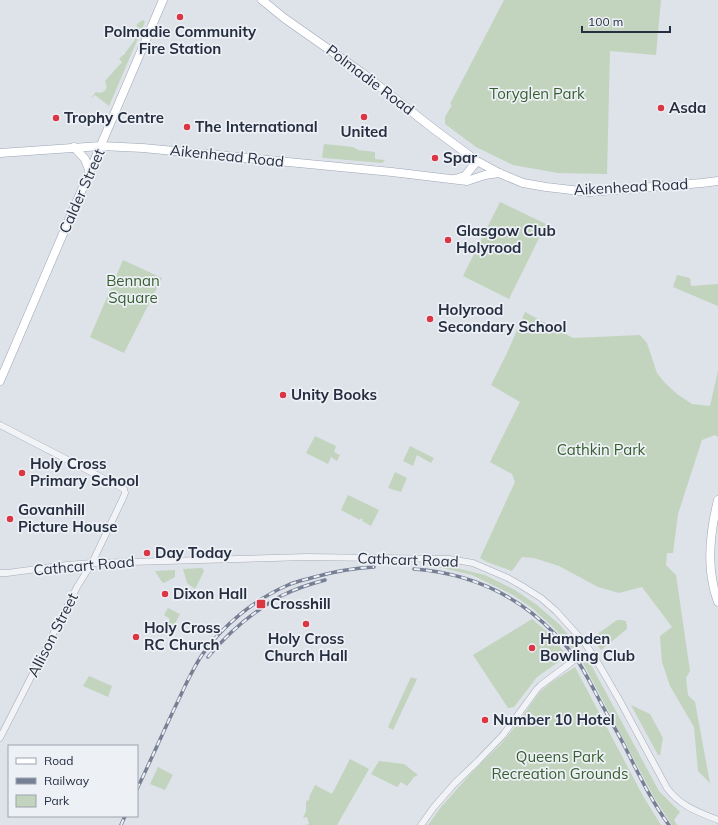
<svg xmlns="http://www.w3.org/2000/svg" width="718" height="825" font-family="Mulish,sans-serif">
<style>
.green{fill:#c2d4be}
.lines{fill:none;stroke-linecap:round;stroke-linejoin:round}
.minor-casing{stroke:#a7acb7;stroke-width:7}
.major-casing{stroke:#9ca5b6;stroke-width:9}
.minor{stroke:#f1f3f7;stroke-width:6}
.major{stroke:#fff;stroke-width:8}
.rail-casing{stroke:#767f94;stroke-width:3.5}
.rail{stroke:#edf1f6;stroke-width:2;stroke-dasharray:6;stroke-linecap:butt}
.minor-bridge-casing{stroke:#a7acb7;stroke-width:7;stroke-linecap:butt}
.minor-bridge{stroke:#f1f3f7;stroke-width:6}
.poi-dot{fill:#db3644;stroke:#edf1f6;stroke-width:1.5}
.labels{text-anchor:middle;stroke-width:3.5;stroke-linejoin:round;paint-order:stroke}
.poi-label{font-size:15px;font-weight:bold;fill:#262e41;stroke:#edf1f6;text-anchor:start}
.street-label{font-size:15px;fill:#262e41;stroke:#edf1f6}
.park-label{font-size:15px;fill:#375e31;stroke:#edf1f6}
</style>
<rect width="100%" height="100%" fill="#dee2e9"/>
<!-- green -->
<g class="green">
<polygon points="504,0 661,0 656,55 610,51 607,174 558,173 513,165 476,147 445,124 445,117 452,105 450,104"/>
<path d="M143,20L145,22L109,106L95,95L93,97L91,98L96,92C104,95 109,89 105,81L122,62L119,59L123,55H124L125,54V53L135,40L137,24Z"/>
<polygon points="324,144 353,147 358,150 375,152 375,159 385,160 382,163 324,158 322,157"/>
<polygon points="500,202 546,224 509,299 463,276"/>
<polygon points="123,260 162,278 124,353 90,337"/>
<polygon points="677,275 690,278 691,286 718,284 718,306 673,287"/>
<polygon points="525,312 573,338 640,335 647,343 657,373 665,383 677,394 692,404 710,406 718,371 718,437 715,435 702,440 678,514 673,553 667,553 666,565 676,575 690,671 686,678 688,695 695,702 710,783 698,771 694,727 670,686 662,662 660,636 672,627 642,587 619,593 598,587 559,566 534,558 522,557 512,571 487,562 480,558 515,482 512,474 490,462 520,402 491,385 507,353"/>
<polygon points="315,436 336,446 334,452 340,455 337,461 331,457 328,464 306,453"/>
<polygon points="410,446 434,458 431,463 417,455 413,466 403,461"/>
<polygon points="395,472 407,478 401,492 388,488"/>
<polygon points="348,495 379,510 371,526 362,521 363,520 361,518 360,520 341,510"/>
<polygon points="434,566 456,568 485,575 515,590 537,605 560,625 576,644 575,650 574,651 555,629 532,608 513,595 472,575"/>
<polygon points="201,568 203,569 204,571 195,589 187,583 183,569"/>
<polygon points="175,570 175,577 164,583 162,582 155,571"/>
<polygon points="168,608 180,614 172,629 166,626 170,619 164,615"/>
<polygon points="532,619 551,635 567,656 537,677 514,707 508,708 473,655"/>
<polygon points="617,620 622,620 626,621 627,626 627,629 601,650 592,638"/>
<polygon points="585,662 590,663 659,791 680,812 674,820 677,825 672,825 655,799 583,663"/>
<polygon points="575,667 643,796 661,825 428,825 441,807 473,771 500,745 511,732 539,693 550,683"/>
<polygon points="89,676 112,686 108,697 83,686"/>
<polygon points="411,677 417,679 393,730 388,727"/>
<polygon points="631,705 650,714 663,738 660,755 658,755"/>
<polygon points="350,759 369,769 337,825 306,825 309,824 307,817 303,818 306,811 306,802 307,800 308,801 310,798 309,797 315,785 332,794"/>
<polygon points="379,761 404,764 418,775 414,777 407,786 401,782 397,787 371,774"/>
<polygon points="158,767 173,775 165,790 150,784"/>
</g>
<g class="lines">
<defs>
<g id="minor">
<polyline points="0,425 124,489 125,493 123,498 92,563 77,587 0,738"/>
<path d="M0,573H7L67,565L92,563L307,557L449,559L473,563L508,578L522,586L541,598L556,611L584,642L595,658L620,701L667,788C680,806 698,812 718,820"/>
<polyline points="421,825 434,807 455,783 478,761 503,735 537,689 541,685 569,664"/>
</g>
<g id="major">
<polyline points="262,0 284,18 361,72 435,130 477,161 499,173 523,183 546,187 589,192 702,183 718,181"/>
<polyline points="74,147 85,159 90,172"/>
<polyline points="0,153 101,146 143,148 392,172 467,181 485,175 499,173"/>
<polyline points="455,179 465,176 477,161"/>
<polyline points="0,381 163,0"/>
<path d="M718,500C711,528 707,556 713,584C714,590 716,596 718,602"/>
</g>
</defs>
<!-- minor casing -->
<use href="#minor" class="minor-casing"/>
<!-- major casing -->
<use href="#major" class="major-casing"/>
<!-- minor -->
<use href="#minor" class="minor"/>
<!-- major -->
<use href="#major" class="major"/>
<defs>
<g id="rail">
<path d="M414,569C468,573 516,594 554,633C562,641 569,649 576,658C585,672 593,688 601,703C609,718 618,733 626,749C639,775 652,802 669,825"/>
<path d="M208,657C228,633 254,611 281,596C295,589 310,584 325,580"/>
<path d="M137,789C151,760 164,730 178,701C185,686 192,670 202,655C223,625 254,600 288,585C295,582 304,580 311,578C332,572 352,568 374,567"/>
<polyline points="121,825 125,816"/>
</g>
</defs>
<!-- rail casing -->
<use href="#rail" class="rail-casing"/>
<!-- rail -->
<use href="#rail" class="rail"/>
<defs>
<polyline id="minor-bridge" points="569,664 581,655"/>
</defs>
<!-- minor-bridge casing -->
<use href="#minor-bridge" class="minor-bridge-casing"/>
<!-- minor-bridge -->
<use href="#minor-bridge" class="minor-bridge"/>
</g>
<!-- markers -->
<g class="poi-dot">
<circle cx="180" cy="17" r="4"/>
<circle cx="661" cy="108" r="4"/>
<circle cx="364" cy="117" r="4"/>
<circle cx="56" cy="118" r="4"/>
<circle cx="187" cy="127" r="4"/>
<circle cx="435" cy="158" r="4"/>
<circle cx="448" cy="240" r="4"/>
<circle cx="430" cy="319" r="4"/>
<circle cx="283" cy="395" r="4"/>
<circle cx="22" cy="473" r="4"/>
<circle cx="10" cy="519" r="4"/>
<circle cx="147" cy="553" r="4"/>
<circle cx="165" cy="594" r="4"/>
<rect x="256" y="599" width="10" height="10" rx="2"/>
<circle cx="306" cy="624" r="4"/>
<circle cx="136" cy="637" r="4"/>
<circle cx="532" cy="648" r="4"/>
<circle cx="485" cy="720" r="4"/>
</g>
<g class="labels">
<!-- poi labels -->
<g class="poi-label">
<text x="180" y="37" text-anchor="middle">Polmadie Community<tspan x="180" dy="17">Fire Station</tspan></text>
<text x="669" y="113">Asda</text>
<text x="64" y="123">Trophy Centre</text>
<text x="195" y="132">The International</text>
<text x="364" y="137" text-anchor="middle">United</text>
<text x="443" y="163">Spar</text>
<text x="456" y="236">Glasgow Club<tspan x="456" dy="17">Holyrood</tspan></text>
<text x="438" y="315">Holyrood<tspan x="438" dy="17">Secondary School</tspan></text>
<text x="291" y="400">Unity Books</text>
<text x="30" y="469">Holy Cross<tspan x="30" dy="17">Primary School</tspan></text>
<text x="18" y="515">Govanhill<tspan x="18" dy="17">Picture House</tspan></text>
<text x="155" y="558">Day Today</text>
<text x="173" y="599">Dixon Hall</text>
<text x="270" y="609">Crosshill</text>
<text x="144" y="633">Holy Cross<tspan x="144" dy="17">RC Church</tspan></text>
<text x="306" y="644" text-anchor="middle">Holy Cross<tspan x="306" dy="17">Church Hall</tspan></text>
<text x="540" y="644">Hampden<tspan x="540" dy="17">Bowling Club</tspan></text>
<text x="493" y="725">Number 10 Hotel</text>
</g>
<!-- street labels -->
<g class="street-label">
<text transform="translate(370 80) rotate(37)" y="5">Polmadie Road</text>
<text transform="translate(227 156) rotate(6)" y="5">Aikenhead Road</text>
<text transform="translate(631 187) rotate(-3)" y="5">Aikenhead Road</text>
<text transform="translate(82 191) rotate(-66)" y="5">Calder Street</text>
<text transform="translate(408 560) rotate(2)" y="5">Cathcart Road</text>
<text transform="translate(84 566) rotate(-5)" y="5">Cathcart Road</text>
<text transform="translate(53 635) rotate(-63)" y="5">Allison Street</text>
</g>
<!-- park labels -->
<g class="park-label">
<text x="537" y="99">Toryglen Park</text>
<text x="133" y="286">Bennan<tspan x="133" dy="17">Square</tspan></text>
<text x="601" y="455">Cathkin Park</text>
<text x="560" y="762">Queens Park<tspan x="560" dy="17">Recreation Grounds</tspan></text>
</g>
</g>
<!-- legend -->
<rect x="8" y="745" width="130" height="72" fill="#edf1f6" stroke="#9da3ae"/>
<rect x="16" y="758" width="20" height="6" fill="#ffffff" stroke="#9da3ae"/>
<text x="44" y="765" font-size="12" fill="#262e41">Road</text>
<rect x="16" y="778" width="20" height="6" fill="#767f94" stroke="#9da3ae"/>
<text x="44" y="785" font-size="12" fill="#262e41">Railway</text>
<rect x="16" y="795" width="20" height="12" fill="#c2d4be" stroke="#9da3ae"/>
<text x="44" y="805" font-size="12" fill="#262e41">Park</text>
<!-- scale -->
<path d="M582 26v6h88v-6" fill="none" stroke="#262e41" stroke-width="2"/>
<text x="588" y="26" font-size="12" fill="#262e41" stroke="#edf1f6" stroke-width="3" paint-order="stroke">100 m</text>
</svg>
